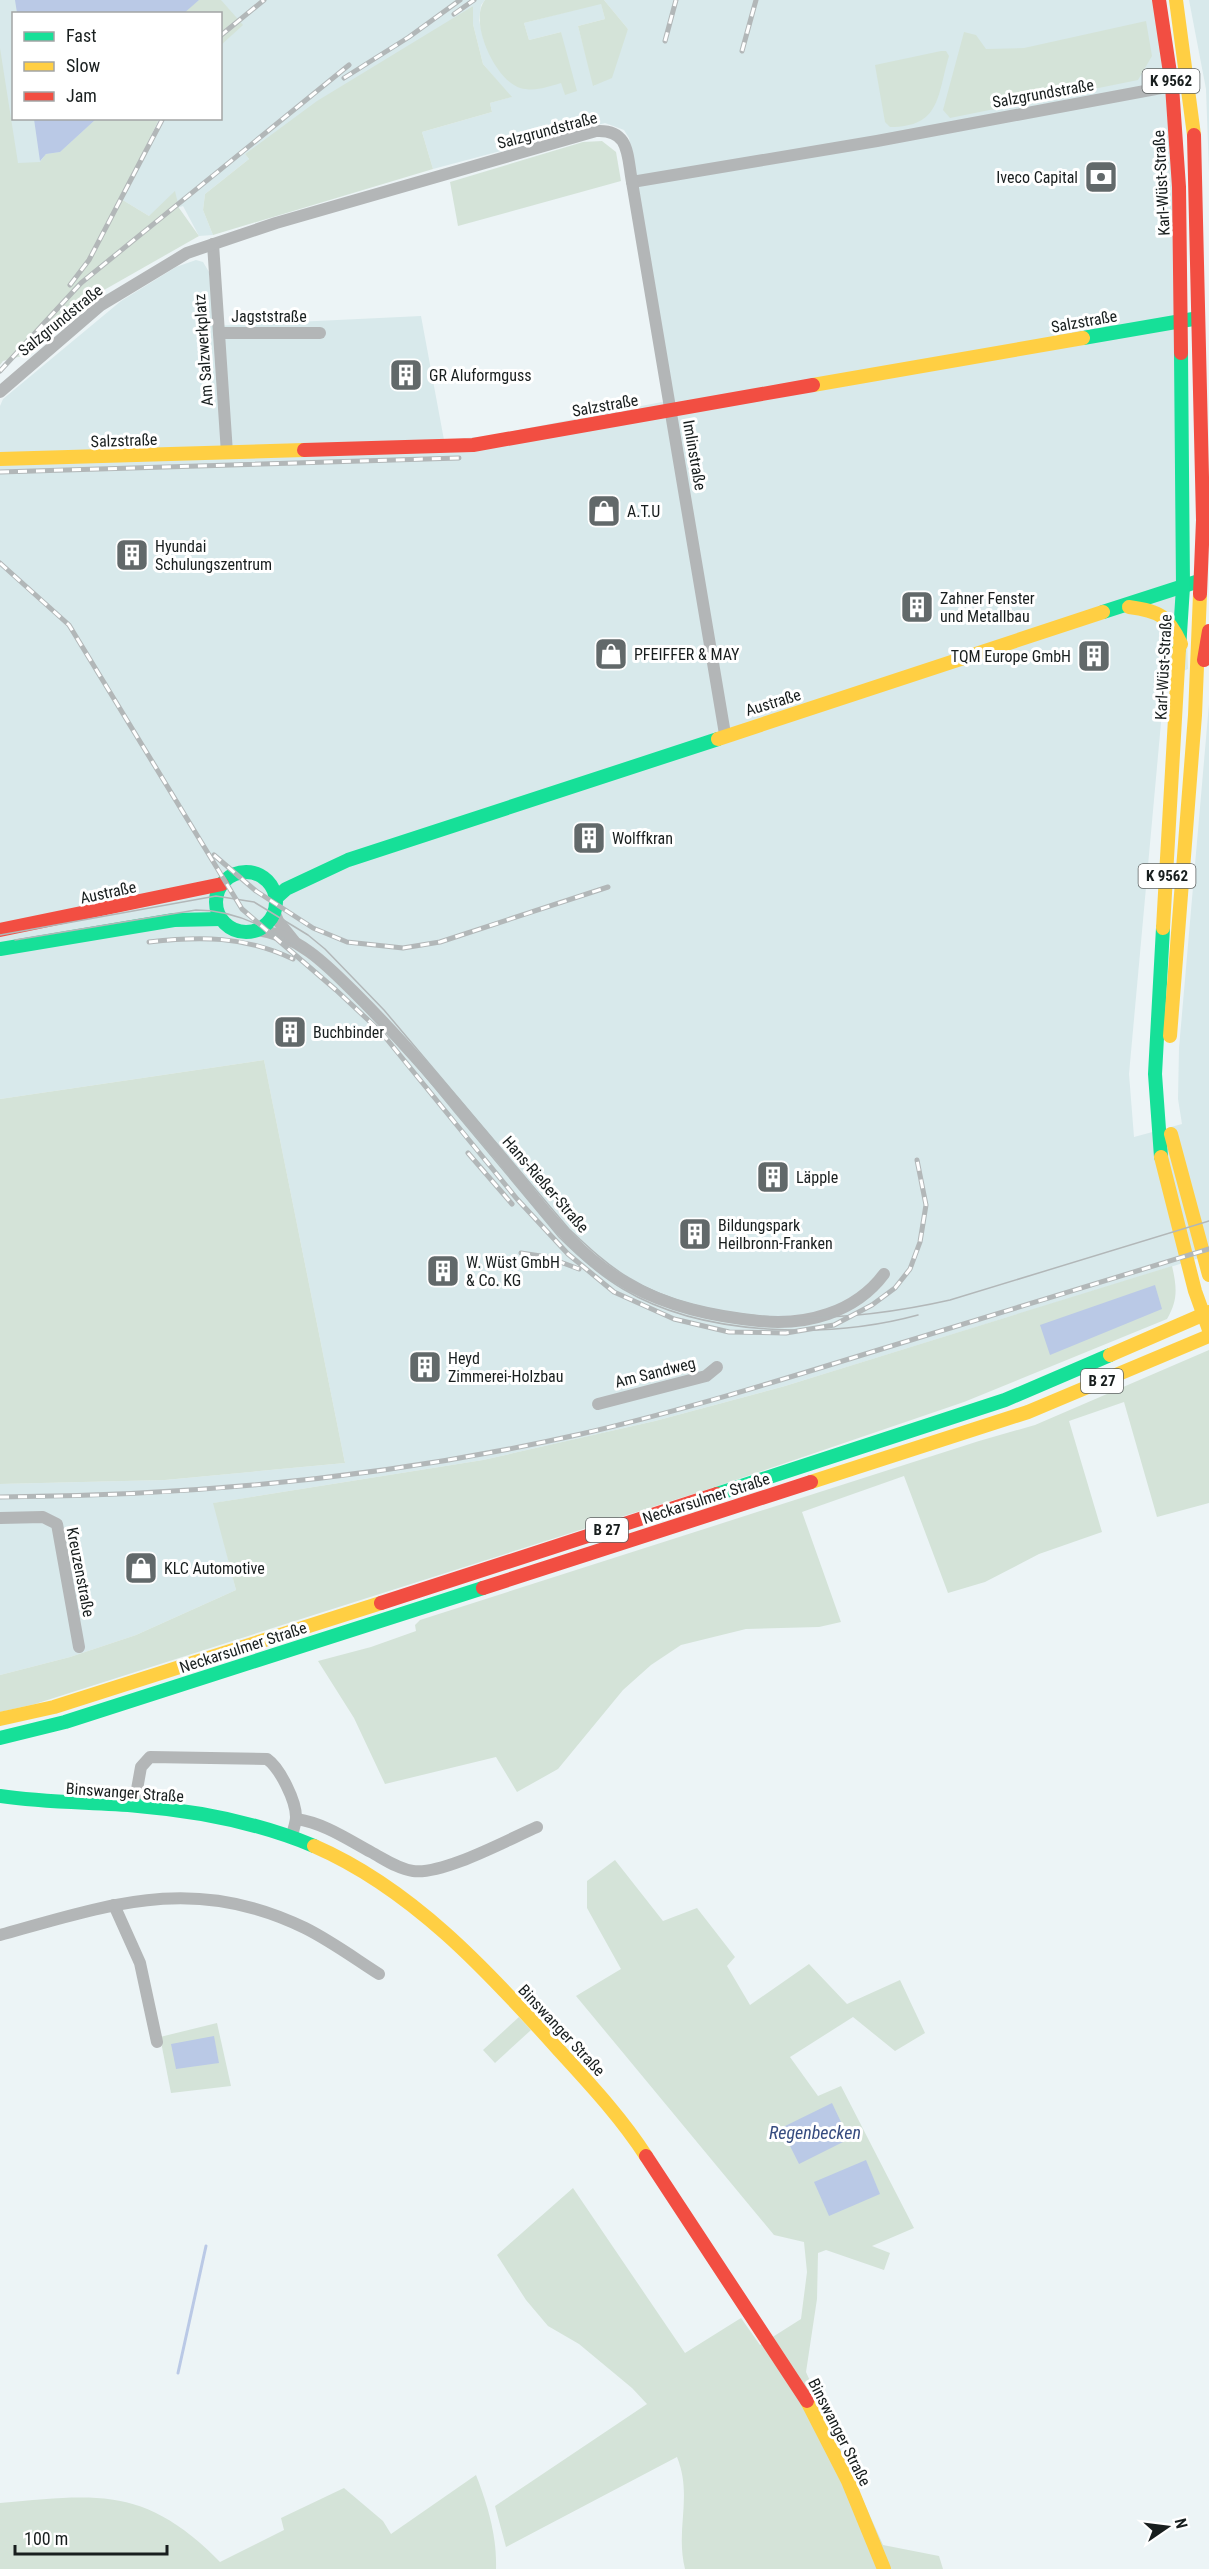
<svg xmlns="http://www.w3.org/2000/svg" width="1209" height="2569" font-family="'Roboto Condensed',sans-serif">
<style>
.built{fill:#d8e9eb}
.green{fill:#d4e3d8}
.water{fill:#bac9e6}
.lines{fill:none;stroke-linecap:round;stroke-linejoin:round}
.stream{stroke:#bac9e6;stroke-width:3}
.street{stroke:#b3b6b7;stroke-width:12}
.fast{stroke:#16e098;stroke-width:14}
.slow{stroke:#ffcf43;stroke-width:14}
.jam{stroke:#f24e42;stroke-width:14}
.tram{stroke:#b2b7b8;stroke-width:1.5}
.rail-casing{stroke:#b2b7b8;stroke-width:5}
.rail{stroke:#fff;stroke-width:3;stroke-dasharray:9;stroke-linecap:butt}
.labels{text-anchor:middle;stroke-width:6;stroke-linejoin:round;paint-order:stroke}
.shield{fill:#fff;stroke:#5d6262;stroke-width:1.5}
.shield-label{font-size:15px;font-weight:bold;fill:#181e1e}
.street-label{font-size:16px;fill:#181e1e;stroke:#fff}
.poi-label{font-size:16px;fill:#181e1e;stroke:#fff;text-anchor:start}
.water-label{font-size:18px;font-style:italic;fill:#354b7f;stroke:#fff}
</style>
<rect width="100%" height="100%" fill="#ecf4f6"/>
<!-- built -->
<g class="built">
<polygon points="0,0 485,0 481,5 479,20 484,41 562,83 565,94 561,32 529,40 524,23 601,3 605,19 578,26 594,86 628,29 604,0 1166,0 1188,669 1165,679 1129,1074 1134,1137 1182,1124 1178,1099 1179,1048 1209,704 1209,1255 785,1386 655,1421 483,1460 214,1503 236,1590 136,1635 70,1657 0,1675 0,1484 165,1480 345,1463 264,1060 0,1099 0,406 3,399 121,301 176,267 196,260 203,262 209,272 214,326 421,316 444,440 488,436 672,400 633,158 629,138 624,130 605,123 433,169 422,132 492,112 490,103 511,97 483,64 473,24 473,6 245,154 249,159 205,194 203,210 213,235 199,236 183,206 149,216 121,199 159,119 220,118 220,14 14,14 14,118 135,119 0,188"/>
<polygon points="1189,0 1209,0 1209,173 1206,89"/>
</g>
<!-- green -->
<g class="green">
<polygon points="199,0 221,0 243,25 221,45 220,14 183,13"/>
<path d="M485,0H604L628,29L612,78L593,86L578,26L605,19L601,4L524,23L529,40L561,32L577,91L565,95L561,83C547,87 535,92 520,88C495,80 468,21 485,0Z"/>
<polygon points="473,6 473,24 483,64 512,97 490,103 492,112 422,132 433,169 213,235 203,210 205,194 249,159 245,154 317,101"/>
<polygon points="1146,21 1152,56 1138,80 950,118 943,110 964,32 976,35 986,49 1024,48"/>
<polygon points="0,48 18,163 40,162 46,154 60,152 96,119 159,119 121,199 149,216 175,191 179,208 199,236 90,298 33,353 3,361 0,365"/>
<path d="M941,51H946L949,56C937,96 941,127 890,127L885,122L875,65Z"/>
<polygon points="602,141 616,152 621,181 458,226 450,182 583,142"/>
<polygon points="264,1060 345,1463 165,1480 0,1484 0,1099"/>
<path d="M1172,1266C1177,1288 1178,1300 1167,1319L964,1402L718,1486L35,1704L0,1712V1675L70,1657L136,1635L236,1590L213,1503L483,1460L655,1421L785,1386Z"/>
<polygon points="1209,1350 1209,1503 1157,1517 1124,1402 1069,1421 1102,1532 1039,1554 985,1582 948,1593 904,1476 802,1512 841,1622 819,1627 746,1629 681,1645 651,1665 623,1690 558,1769 517,1792 496,1757 385,1784 354,1718 318,1661 371,1647 416,1631 415,1625 420,1620 979,1441 1035,1425"/>
<path d="M615,1860L663,1921L697,1908L735,1957L727,1966L750,2005L809,1964L847,2004L900,1980L925,2033L895,2051L853,2017L790,2057L818,2096L841,2086L914,2228L872,2246L890,2253L884,2270L826,2250L818,2253L817,2299L806,2372L883,2545L939,2556L943,2569H685C675,2528 693,2497 677,2457L506,2547L495,2506L647,2404L632,2388L579,2344L548,2326L526,2300L497,2255L573,2188L685,2353L741,2318L760,2345L801,2319L807,2272L804,2242L774,2235L576,1996L621,1969L587,1908V1881Z"/>
<polygon points="519,2017 531,2030 495,2063 483,2050"/>
<polygon points="217,2023 231,2086 171,2093 160,2037"/>
<path d="M476,2475C488,2506 497,2536 496,2569H0V2503C98,2494 146,2486 220,2562L284,2530L281,2518L344,2488L383,2521L391,2534Z"/>
</g>
<!-- water -->
<g class="water">
<polygon points="15,0 199,0 183,14 17,13"/>
<polygon points="34,119 34,118 96,119 60,152 46,154 40,161"/>
<polygon points="1155,1285 1162,1309 1050,1355 1040,1325"/>
<polygon points="214,2036 219,2063 176,2069 171,2044"/>
<polygon points="832,2103 849,2139 799,2164 781,2128"/>
<polygon points="866,2160 880,2194 829,2216 814,2182"/>
</g>
<g class="lines">
<!-- stream -->
<polyline class="stream" points="178,2373 206,2246"/>
<!-- street -->
<g class="street">
<polyline points="632,182 877,141 1177,85"/>
<polyline points="213,244 227,453"/>
<polyline points="219,333 320,333"/>
<path d="M0,392L101,305L187,253L276,223L596,131C630,129 627,155 632,182L725,734"/>
<polyline points="274,911 278,921 294,941"/>
<path d="M257,930C299,935 328,966 357,995C409,1047 457,1105 504,1161C541,1206 577,1257 629,1285C670,1307 712,1316 759,1321C805,1326 855,1313 884,1274"/>
<polyline points="598,1404 706,1376 717,1367"/>
<polyline points="0,1518 43,1517 57,1524 79,1647"/>
<path d="M134,1806L141,1767L150,1757L267,1759C280,1768 296,1801 296,1817C296,1823 293,1830 292,1836"/>
<path d="M296,1819C324,1823 347,1839 371,1852C384,1859 398,1869 413,1871C443,1875 507,1840 537,1827"/>
<polyline points="114,1905 140,1963 157,2042"/>
<path d="M0,1935C111,1904 195,1874 305,1928C331,1941 354,1958 379,1974"/>
</g>
<!-- fast -->
<g class="fast">
<polyline points="1083,338 1193,319"/>
<polyline points="1103,612 1196,582"/>
<polyline points="1179,649 1183,587 1181,353"/>
<circle cx="246" cy="902" r="30"/>
<polyline points="276,898 286,889 348,860 718,739"/>
<polyline points="0,949 174,920 221,919"/>
<polyline points="1161,1157 1155,1074 1163,928"/>
<polyline points="717,1494 1005,1400 1110,1355"/>
<polyline points="0,1738 65,1722 483,1588"/>
<path d="M0,1796C46,1803 92,1802 138,1806C198,1811 259,1823 314,1846"/>
</g>
<!-- slow -->
<g class="slow">
<polyline points="1176,0 1194,135"/>
<polyline points="813,385 1083,338"/>
<polyline points="0,459 304,450"/>
<path d="M1129,607C1160,611 1168,616 1181,644"/>
<polyline points="718,739 1103,612"/>
<polyline points="1163,928 1179,649"/>
<polyline points="1170,1036 1195,715 1200,594"/>
<polyline points="1171,1134 1209,1275"/>
<polyline points="1161,1157 1195,1291 1209,1330"/>
<polyline points="1110,1355 1209,1312"/>
<polyline points="811,1482 1028,1412 1209,1336"/>
<polyline points="0,1719 54,1707 381,1603"/>
<path d="M314,1846C411,1888 487,1970 557,2048C588,2082 621,2117 646,2156"/>
<polyline points="807,2401 848,2481 884,2569"/>
</g>
<!-- jam -->
<g class="jam">
<polyline points="1159,0 1172,86 1179,187 1181,353"/>
<polyline points="1194,135 1203,520 1200,594"/>
<polyline points="304,450 473,445 813,385"/>
<polyline points="1204,660 1209,631"/>
<polyline points="0,930 222,884"/>
<polyline points="483,1588 811,1482"/>
<polyline points="381,1603 717,1494"/>
<polyline points="646,2156 807,2401"/>
</g>
<!-- tram -->
<g class="tram">
<path d="M0,935L216,896L254,902L308,935L325,949L384,1010L569,1229C588,1247 607,1265 629,1278C717,1332 853,1322 950,1300L1209,1221"/>
<path d="M15,940L196,910C299,910 393,1038 454,1111C489,1153 524,1195 559,1237C579,1257 599,1275 623,1289C703,1337 830,1339 918,1315"/>
</g>
<defs>
<g id="rail">
<polyline points="454,14 474,0"/>
<polyline points="220,36 264,0"/>
<polyline points="665,41 676,0"/>
<polyline points="742,51 756,0"/>
<polyline points="344,78 409,37 460,0"/>
<polyline points="70,285 89,260 163,118"/>
<polyline points="0,371 81,283 349,65"/>
<polyline points="0,472 459,458"/>
<polyline points="0,563 69,625 242,909 336,990 381,1032 517,1199 568,1254 614,1292 674,1319 729,1332 786,1333 834,1325 872,1305 895,1288 910,1269 920,1242 926,1205 917,1160"/>
<polyline points="214,855 256,891 313,928 347,942 403,948 440,942 608,887"/>
<path d="M149,942C200,936 245,936 293,959"/>
<polyline points="468,1153 512,1204"/>
<polyline points="521,1253 547,1257 579,1269"/>
<path d="M0,1497C196,1496 390,1477 581,1434C681,1411 778,1381 875,1351C987,1317 1098,1283 1209,1249"/>
</g>
</defs>
<!-- rail casing -->
<use href="#rail" class="rail-casing"/>
<!-- rail -->
<use href="#rail" class="rail"/>
</g>
<!-- icons -->
<defs>
<symbol id="bank-square" viewBox="-11 -11 22 22"><rect x="-9" y="-9" width="18" height="18" rx="4" fill="#62696a" stroke="#fff"/><path d="M-6-4H6V4H-6ZM0-2.3a2.3 2.3 0 1 0 0 4.6a2.3 2.3 0 1 0 0-4.6Z" fill="#fff"/></symbol>
<symbol id="building-square" viewBox="-11 -11 22 22"><rect x="-9" y="-9" width="18" height="18" rx="4" fill="#62696a" stroke="#fff"/><path d="M-4-6H4V6H1V3H-1V6H-4ZM-2.5-4.3h1.7v1.8h-1.7ZM.8-4.3h1.7v1.8H.8ZM-2.5-1h1.7V.8h-1.7ZM.8-1h1.7V.8H.8Z" fill="#fff"/></symbol>
<symbol id="shop-square" viewBox="-11 -11 22 22"><rect x="-9" y="-9" width="18" height="18" rx="4" fill="#62696a" stroke="#fff"/><path d="M-5-2.5h2.3a2.7 3.5 0 0 1 5.4 0H5L5.5 6h-11ZM-1.5-2.5h3a1.5 2.3 0 0 0-3 0Z" fill="#fff"/></symbol>
</defs>
<g fill-rule="evenodd">
<use href="#bank-square" x="1082" y="158" width="38" height="38"/>
<use href="#building-square" x="387" y="356" width="38" height="38"/>
<use href="#shop-square" x="585" y="492" width="38" height="38"/>
<use href="#building-square" x="113" y="536" width="38" height="38"/>
<use href="#building-square" x="898" y="588" width="38" height="38"/>
<use href="#shop-square" x="592" y="635" width="38" height="38"/>
<use href="#building-square" x="1075" y="637" width="38" height="38"/>
<use href="#building-square" x="570" y="819" width="38" height="38"/>
<use href="#building-square" x="271" y="1013" width="38" height="38"/>
<use href="#building-square" x="754" y="1158" width="38" height="38"/>
<use href="#building-square" x="676" y="1215" width="38" height="38"/>
<use href="#building-square" x="424" y="1252" width="38" height="38"/>
<use href="#building-square" x="406" y="1348" width="38" height="38"/>
<use href="#shop-square" x="122" y="1549" width="38" height="38"/>
</g>
<g class="labels">
<!-- shield labels -->
<g class="shield">
<rect x="1142.5" y="69" width="57" height="24" rx="4.5"/>
<rect x="1138.5" y="864" width="57" height="24" rx="4.5"/>
<rect x="1081" y="1369" width="42" height="24" rx="4.5"/>
<rect x="586" y="1518" width="42" height="24" rx="4.5"/>
</g>
<g class="shield-label">
<text x="1171" y="86">K 9562</text>
<text x="1167" y="881">K 9562</text>
<text x="1102" y="1386">B 27</text>
<text x="607" y="1535">B 27</text>
</g>
<!-- street labels -->
<g class="street-label">
<text transform="translate(1043 93) rotate(-10)" y="6">Salzgrundstraße</text>
<text transform="translate(547 130) rotate(-15)" y="6">Salzgrundstraße</text>
<text transform="translate(1161 183) rotate(-93)" y="6">Karl-Wüst-Straße</text>
<text x="269" y="322">Jagststraße</text>
<text transform="translate(60 320) rotate(-39)" y="6">Salzgrundstraße</text>
<text transform="translate(1084 321) rotate(-10)" y="6">Salzstraße</text>
<text transform="translate(203 350) rotate(-94)" y="6">Am Salzwerkplatz</text>
<text transform="translate(605 405) rotate(-10)" y="6">Salzstraße</text>
<text transform="translate(124 440) rotate(-2)" y="6">Salzstraße</text>
<text transform="translate(695 455) rotate(80)" y="6">Imlinstraße</text>
<text transform="translate(1163 667) rotate(-87)" y="6">Karl-Wüst-Straße</text>
<text transform="translate(773 702) rotate(-17)" y="6">Austraße</text>
<text transform="translate(108 892) rotate(-12)" y="6">Austraße</text>
<text transform="translate(546 1184) rotate(49)" y="6">Hans-Rießer-Straße</text>
<text transform="translate(655 1372) rotate(-14)" y="6">Am Sandweg</text>
<text transform="translate(706 1498) rotate(-18)" y="6">Neckarsulmer Straße</text>
<text transform="translate(81 1572) rotate(79)" y="6">Kreuzenstraße</text>
<text transform="translate(243 1647) rotate(-18)" y="6">Neckarsulmer Straße</text>
<text transform="translate(125 1792) rotate(4)" y="6">Binswanger Straße</text>
<text transform="translate(562 2030) rotate(47)" y="6">Binswanger Straße</text>
<text transform="translate(840 2432) rotate(63)" y="6">Binswanger Straße</text>
</g>
<!-- poi labels -->
<g class="poi-label">
<text x="1078" y="183" text-anchor="end">Iveco Capital</text>
<text x="429" y="381">GR Aluformguss</text>
<text x="627" y="517">A.T.U</text>
<text x="155" y="552">Hyundai<tspan x="155" dy="18">Schulungszentrum</tspan></text>
<text x="940" y="604">Zahner Fenster<tspan x="940" dy="18">und Metallbau</tspan></text>
<text x="634" y="660">PFEIFFER &amp; MAY</text>
<text x="1071" y="662" text-anchor="end">TQM Europe GmbH</text>
<text x="612" y="844">Wolffkran</text>
<text x="313" y="1038">Buchbinder</text>
<text x="796" y="1183">Läpple</text>
<text x="718" y="1231">Bildungspark<tspan x="718" dy="18">Heilbronn-Franken</tspan></text>
<text x="466" y="1268">W. Wüst GmbH<tspan x="466" dy="18">&amp; Co. KG</tspan></text>
<text x="448" y="1364">Heyd<tspan x="448" dy="18">Zimmerei-Holzbau</tspan></text>
<text x="164" y="1574">KLC Automotive</text>
</g>
<!-- water labels -->
<g class="water-label">
<text x="815" y="2139">Regenbecken</text>
</g>
</g>
<!-- legend -->
<rect x="12" y="12" width="210" height="108" fill="#ffffff" stroke="#a3a5a5" stroke-width="1.5"/>
<rect x="24" y="32" width="30" height="9" fill="#16e098" stroke="#a3a5a5" stroke-width="1.5"/>
<text x="66" y="42" font-size="18" fill="#181e1e">Fast</text>
<rect x="24" y="62" width="30" height="9" fill="#ffcf43" stroke="#a3a5a5" stroke-width="1.5"/>
<text x="66" y="72" font-size="18" fill="#181e1e">Slow</text>
<rect x="24" y="92" width="30" height="9" fill="#f24e42" stroke="#a3a5a5" stroke-width="1.5"/>
<text x="66" y="102" font-size="18" fill="#181e1e">Jam</text>
<!-- north arrow -->
<g transform="translate(1167 2527) rotate(76)" stroke="#ffffff" stroke-width="4.5" paint-order="stroke">
<path d="M0-4.5L10 22L0 15L-10 22Z" fill="#181e1e"/>
<text y="-9" font-size="16" font-weight="bold" text-anchor="middle" fill="#181e1e">N</text>
</g>
<!-- scale -->
<path d="M15 2545v9h152v-9" fill="none" stroke="#181e1e" stroke-width="3"/>
<text x="24" y="2545" font-size="18" fill="#181e1e" stroke="#ffffff" stroke-width="4.5" paint-order="stroke">100 m</text>
</svg>
